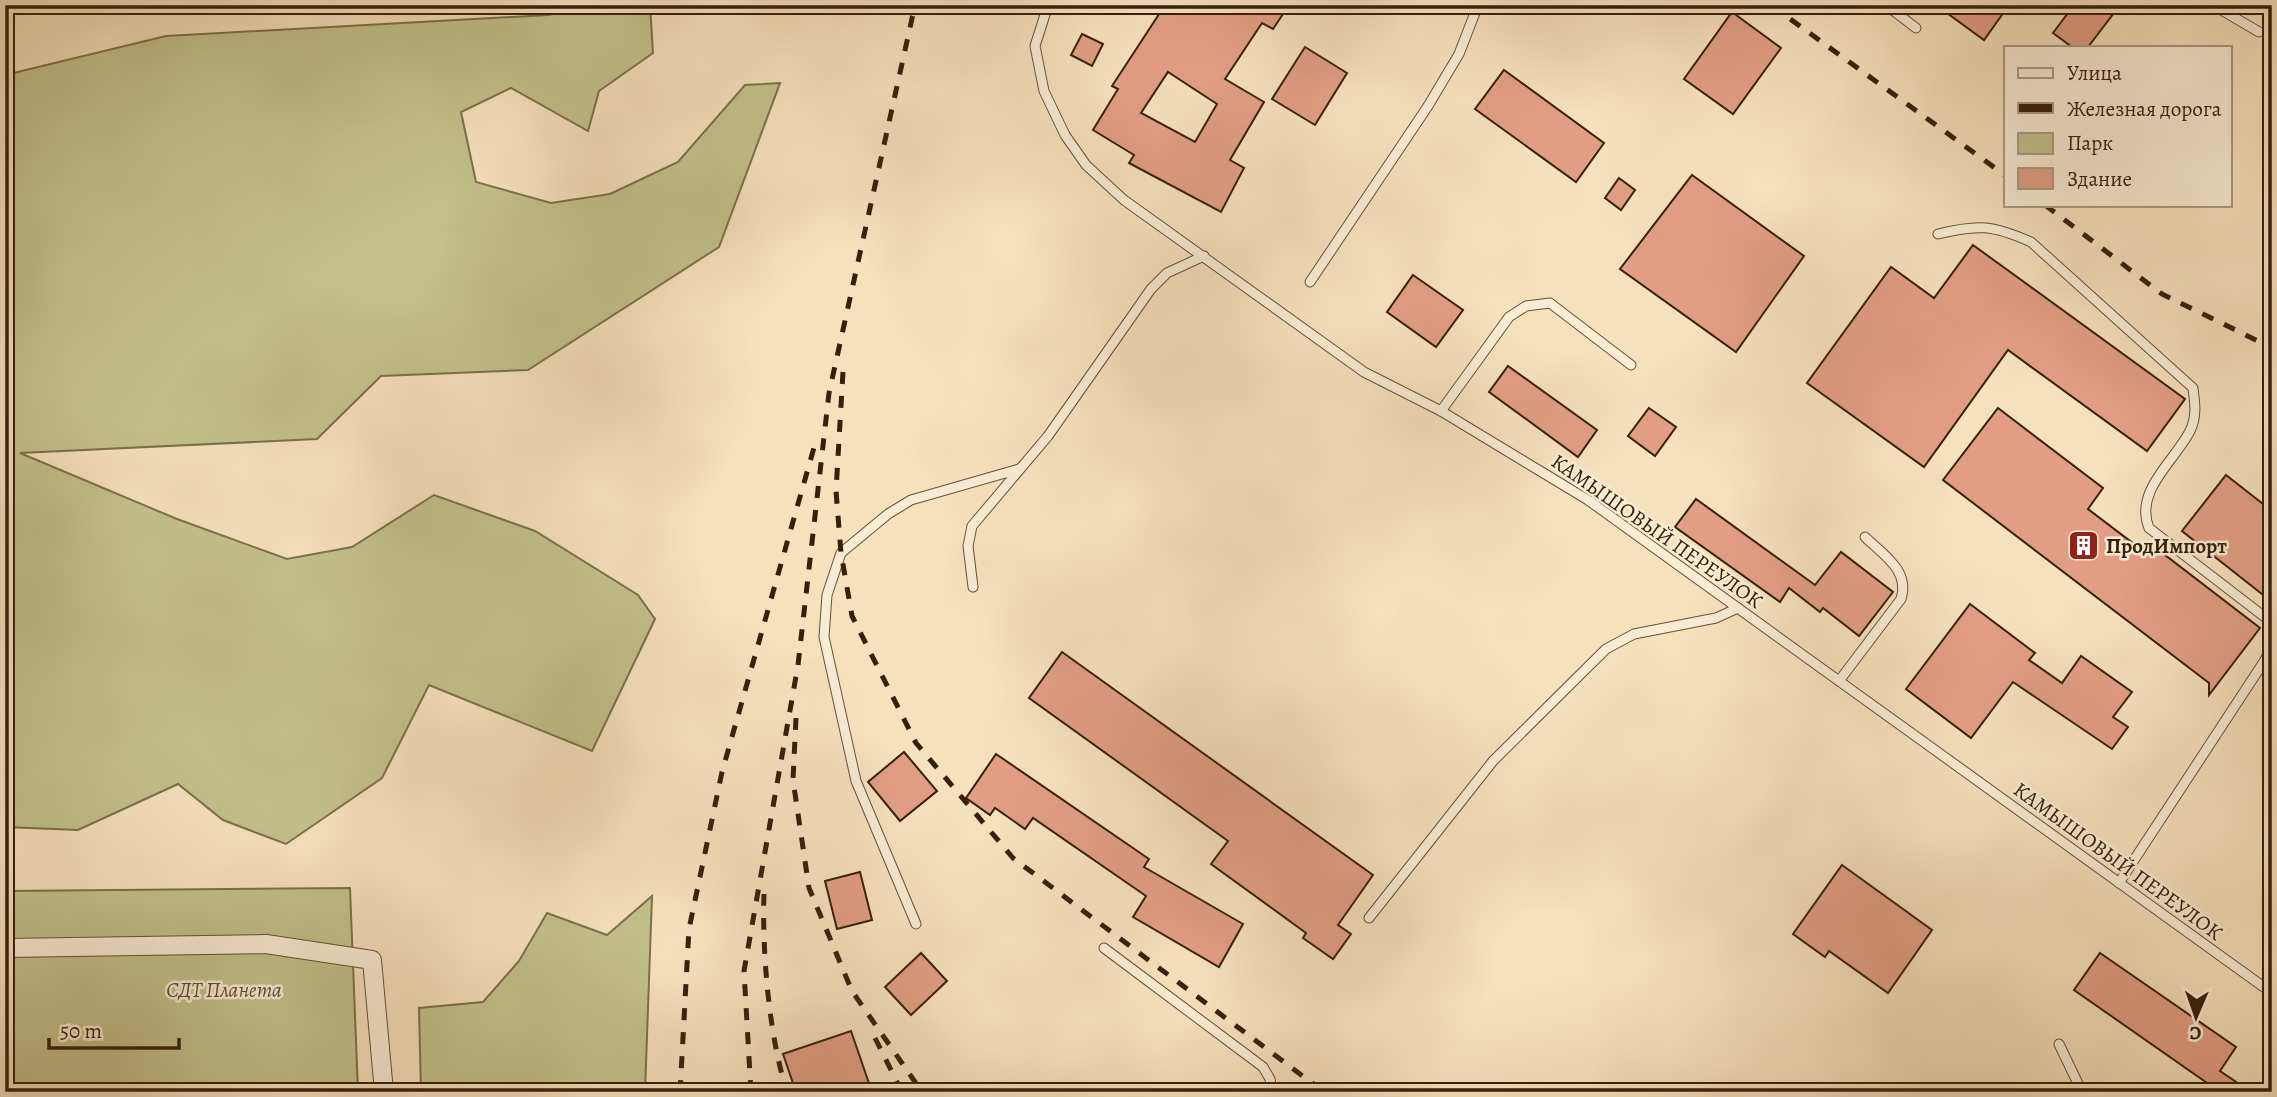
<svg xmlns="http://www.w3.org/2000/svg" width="2277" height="1097" font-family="Alegreya,serif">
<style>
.green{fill:#c3c18c;stroke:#7c704c;stroke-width:2}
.building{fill:#e29e85;stroke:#36200d;stroke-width:2;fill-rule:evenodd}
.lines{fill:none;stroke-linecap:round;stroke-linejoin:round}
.service-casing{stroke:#665039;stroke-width:11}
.minor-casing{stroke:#665039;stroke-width:20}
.service{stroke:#f9ecd4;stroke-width:9}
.minor{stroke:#f9ecd4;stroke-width:18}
.rail{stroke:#36200d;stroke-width:5;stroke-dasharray:12 12;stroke-linecap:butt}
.labels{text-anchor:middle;stroke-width:5;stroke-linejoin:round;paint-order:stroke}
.street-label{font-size:21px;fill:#36200d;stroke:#f9ecd4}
.poi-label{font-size:21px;font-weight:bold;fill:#36200d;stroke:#f9ecd4;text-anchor:start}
.park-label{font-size:21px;font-style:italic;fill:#605033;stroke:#f9ecd4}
</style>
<rect width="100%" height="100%" fill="#f6e1bd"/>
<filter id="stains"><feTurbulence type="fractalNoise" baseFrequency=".00286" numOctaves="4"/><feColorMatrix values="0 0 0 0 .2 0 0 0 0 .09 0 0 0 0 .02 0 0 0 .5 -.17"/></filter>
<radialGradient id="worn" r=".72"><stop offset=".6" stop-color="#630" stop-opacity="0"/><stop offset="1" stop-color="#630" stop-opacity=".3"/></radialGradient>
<!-- green -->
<g class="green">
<polygon points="605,5 650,5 653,53 599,91 588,131 511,88 461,112 476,182 551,203 610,194 678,162 745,85 780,83 719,247 528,370 381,376 317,439 20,453 177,519 287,559 352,547 434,495 535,531 638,595 655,619 592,751 429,685 382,778 286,844 223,820 178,784 78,830 5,827 5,75 166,36 548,15"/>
<polygon points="350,888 358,1092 5,1092 5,891"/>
<polygon points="652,896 645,1092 421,1092 419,1008 483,1002 519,961 547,913 607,935"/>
</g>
<!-- building -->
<g class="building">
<path d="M1165,5H1289L1273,29L1262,23L1225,79L1264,102L1230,160L1244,168L1221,212L1129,163L1134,155L1093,130L1118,89L1112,86ZM1168,72L1217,104L1195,142L1141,113Z"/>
<polygon points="1936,5 2009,5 1984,40"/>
<polygon points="2074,5 2120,5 2088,47 2072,47 2053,33"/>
<polygon points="1732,12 1781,48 1733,114 1684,79"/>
<polygon points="1082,34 1103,44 1092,66 1071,55"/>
<polygon points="1305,47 1347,73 1315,125 1272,99"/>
<polygon points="1504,70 1604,143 1576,182 1475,109"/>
<polygon points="1692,175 1804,256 1736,352 1620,269"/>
<polygon points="1619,178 1635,190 1621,210 1605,198"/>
<polygon points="1973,245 2185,399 2147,451 2008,350 1924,467 1807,383 1891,267 1934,298"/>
<polygon points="1413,275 1463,310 1436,347 1387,312"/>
<polygon points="1508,366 1597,430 1578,457 1489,392"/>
<polygon points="1649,408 1676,427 1655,456 1628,436"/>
<polygon points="1998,408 2103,488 2088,509 2142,550 2148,542 2260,628 2209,695 2209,683 1943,480"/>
<polygon points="2226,475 2272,511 2272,602 2182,531"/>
<polygon points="1696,499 1815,585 1841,552 1893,592 1859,636 1823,608 1820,612 1789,588 1780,602 1675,527"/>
<polygon points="1970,604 2035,653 2029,660 2062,683 2081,656 2132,692 2113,717 2128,727 2112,749 2013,682 1971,738 1906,689"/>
<polygon points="1062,652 1373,875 1338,925 1351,934 1333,959 1303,938 1306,933 1211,864 1228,841 1029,698"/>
<polygon points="904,752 937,791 900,821 868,782"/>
<polygon points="996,754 1149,859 1144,867 1243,924 1219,967 1133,917 1146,896 1033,818 1025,829 995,808 990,815 966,798"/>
<polygon points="1842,865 1932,930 1888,993 1829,951 1825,957 1793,934"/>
<polygon points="860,872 872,920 837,929 825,881"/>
<polygon points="921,953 947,981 911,1015 885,987"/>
<polygon points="2100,953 2236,1047 2220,1071 2251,1092 2220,1092 2074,990"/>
<polygon points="851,1031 872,1092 796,1092 783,1054"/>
</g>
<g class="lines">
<defs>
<g id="service">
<polyline points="1048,5 1035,46 1044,91 1065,135 1086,165 1124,200 1364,372 1441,411 1588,500 2272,993"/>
<polyline points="1886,5 1916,28"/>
<polyline points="2213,5 2259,32"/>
<path d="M1938,234C1978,224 1993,225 2031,242L2193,388C2195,403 2197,417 2190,431C2174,462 2134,491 2149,528L2266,618L2272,630"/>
<polyline points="1310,282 1428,106 1459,54 1478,5"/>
<polyline points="1441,411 1509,317 1526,306 1550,303 1631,365"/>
<polyline points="973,587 968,546 972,526 1048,436 1151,289 1167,273 1204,256"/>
<path d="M1839,681L1901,599C1910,571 1884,555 1865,537"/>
<polyline points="2119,883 2265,660 2272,646"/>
<polyline points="1369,918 1493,761 1606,649 1634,634 1716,618 1738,608"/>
<polyline points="916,924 856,781 824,637 827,595 841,553 888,514 911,500 1019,469"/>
<polyline points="1104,948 1263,1067 1270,1079 1272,1092"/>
<polyline points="2059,1044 2082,1092"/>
</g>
<polyline id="minor" points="5,948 266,944 372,960 384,1092"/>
</defs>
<!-- service casing -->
<use href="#service" class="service-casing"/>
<!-- minor casing -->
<use href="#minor" class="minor-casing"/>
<!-- service -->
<use href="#service" class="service"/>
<!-- minor -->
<use href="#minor" class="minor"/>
<!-- rail -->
<g class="rail">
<polyline points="1771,5 2006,176"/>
<polyline points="2045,205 2162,294 2258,341 2272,341"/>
<polyline points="843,372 836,491 841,553 852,616 916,743 1013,858 1324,1092"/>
<polyline points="796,718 793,780 809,888 852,991 922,1092"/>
<path d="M764,894C762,953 769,1036 787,1092"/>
<polyline points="875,1038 902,1092"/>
<polyline points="680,1092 689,929 722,772 817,437"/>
<polyline points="751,1092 744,971 798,665 829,393 915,5"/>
</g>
</g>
<!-- icons -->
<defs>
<symbol id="building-square" viewBox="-11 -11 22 22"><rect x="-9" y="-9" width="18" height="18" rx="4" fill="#8f2418" stroke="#f9ecd4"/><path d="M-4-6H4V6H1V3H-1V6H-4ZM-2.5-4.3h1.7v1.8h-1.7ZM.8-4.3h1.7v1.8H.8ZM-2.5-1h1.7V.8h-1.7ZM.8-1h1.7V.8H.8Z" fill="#fff"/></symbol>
</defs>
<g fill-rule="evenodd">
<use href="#building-square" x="2066" y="528" width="35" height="35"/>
</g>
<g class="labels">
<!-- street labels -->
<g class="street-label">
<text transform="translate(1657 531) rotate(35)" y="7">КАМЫШОВЫЙ ПЕРЕУЛОК</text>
<text transform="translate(2118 861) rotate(36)" y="7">КАМЫШОВЫЙ ПЕРЕУЛОК</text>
</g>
<!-- poi labels -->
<g class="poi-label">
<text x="2106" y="553">ПродИмпорт</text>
</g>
<!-- park labels -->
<g class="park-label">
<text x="224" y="997">СДТ Планета</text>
</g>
</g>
<!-- margin -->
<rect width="2277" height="1097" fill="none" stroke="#f6e1bd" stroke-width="28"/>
<rect x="7" y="7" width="2263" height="1083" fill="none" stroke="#36200d" stroke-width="3.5"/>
<rect x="14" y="14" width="2249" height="1069" fill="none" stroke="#36200d" stroke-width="2"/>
<!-- legend -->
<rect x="2004" y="46" width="228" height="161" fill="#f9ecd4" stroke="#ab9a84" stroke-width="2"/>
<rect x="2018" y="68" width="35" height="10" fill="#f9ecd4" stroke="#ab9a84" stroke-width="2"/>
<text x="2067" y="80" font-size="21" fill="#36200d">Улица</text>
<rect x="2018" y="103" width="35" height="10" fill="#36200d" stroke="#ab9a84" stroke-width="2"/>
<text x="2067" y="116" font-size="21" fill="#36200d">Железная дорога</text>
<rect x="2018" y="133" width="35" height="21" fill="#c3c18c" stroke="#ab9a84" stroke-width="2"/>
<text x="2067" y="150" font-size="21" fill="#36200d">Парк</text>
<rect x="2018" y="168" width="35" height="21" fill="#e29e85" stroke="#ab9a84" stroke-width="2"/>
<text x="2067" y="186" font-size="21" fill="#36200d">Здание</text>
<!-- north arrow -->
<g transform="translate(2196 1017) rotate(182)" stroke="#f9ecd4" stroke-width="5" paint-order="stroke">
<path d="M0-5L12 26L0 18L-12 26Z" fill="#36200d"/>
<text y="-10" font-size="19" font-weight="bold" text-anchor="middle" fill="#36200d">С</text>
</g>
<!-- scale -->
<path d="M49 1038v10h130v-10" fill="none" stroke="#36200d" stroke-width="3.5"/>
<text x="60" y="1038" font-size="21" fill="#36200d" stroke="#f9ecd4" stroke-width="5" paint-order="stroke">50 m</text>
<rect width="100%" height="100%" filter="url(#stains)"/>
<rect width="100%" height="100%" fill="url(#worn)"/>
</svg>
